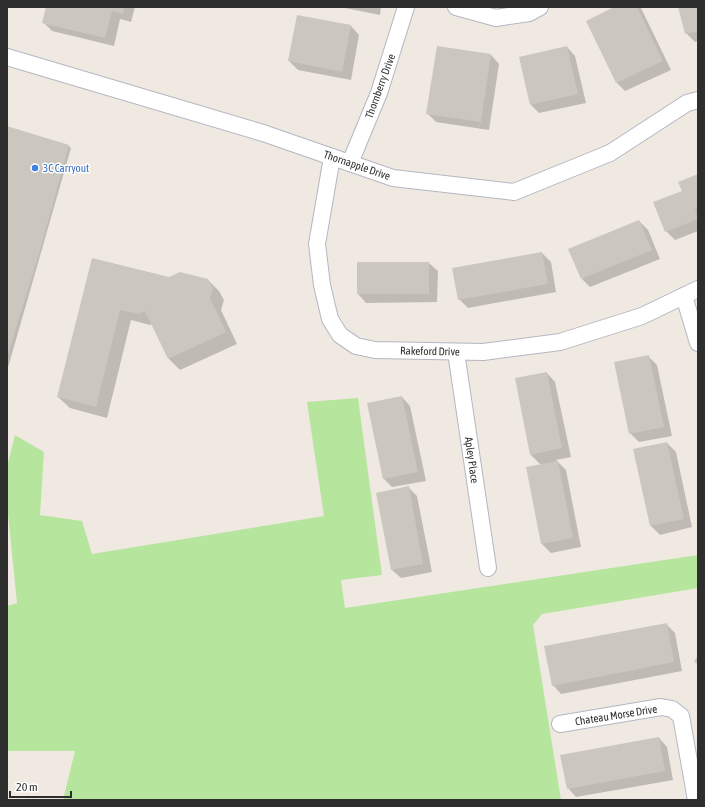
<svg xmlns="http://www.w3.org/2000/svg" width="705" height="807" font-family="'Asap Condensed',sans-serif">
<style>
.green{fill:#b6e59e}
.shadow{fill:#0003}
.building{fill:#cbc7bf}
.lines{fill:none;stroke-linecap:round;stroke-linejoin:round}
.minor-casing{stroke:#b4b7c1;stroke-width:18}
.minor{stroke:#fff;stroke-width:16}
.shop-dot{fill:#3f7fe0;stroke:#fff;stroke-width:1.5}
.labels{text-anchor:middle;stroke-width:3;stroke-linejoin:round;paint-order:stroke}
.street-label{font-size:11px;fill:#2e2e2e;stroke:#fff}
.shop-label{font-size:11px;fill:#366cbe;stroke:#fff;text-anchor:start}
</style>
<rect width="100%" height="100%" fill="#efe9e1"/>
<!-- green -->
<polygon class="green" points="358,398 382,575 341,580 345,608 698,555 698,588 542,614 533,625 561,800 63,800 75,751 7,751 7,606 17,603 7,504 7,467 15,435 44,452 40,515 82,521 92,554 324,516 307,402"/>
<!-- shadow -->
<g class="shadow">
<polygon points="47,7 135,7 131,22 120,19 114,46 52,31 44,23"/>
<polygon points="340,7 381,7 380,15"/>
<polygon points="616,7 640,7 641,8 671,70 625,91 617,83"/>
<polygon points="679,7 698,7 698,41 695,42 686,33"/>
<polygon points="351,26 359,35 351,80 298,70 289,61"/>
<polygon points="567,47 575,56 586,103 539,113 531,105"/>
<polygon points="491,55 499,64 489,130 436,122 427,113"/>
<polygon points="7,127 68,146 71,148 7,371"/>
<polygon points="698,175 698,231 675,240 666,231 683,191"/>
<polygon points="639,221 648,230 660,259 590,287 582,279"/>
<polygon points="542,253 551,262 556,292 468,308 459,299"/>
<polygon points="93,260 169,278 208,280 219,291 224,300 221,310 237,344 180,370 169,359 153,324 150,325 131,320 107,418 70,408 58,397"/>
<polygon points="429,263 438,271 437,302 366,303 358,294"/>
<polygon points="648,356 657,365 672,436 639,442 630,433"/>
<polygon points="547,373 555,382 571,457 556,460 566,470 581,547 551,553 542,544 527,468 541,465 531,455"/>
<polygon points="402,397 410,406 426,481 392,487 384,479"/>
<polygon points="667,443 676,452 692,527 660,535 651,526 634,450"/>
<polygon points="408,487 417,496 432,572 401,578 392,570"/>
<polygon points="666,624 675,633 682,671 561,694 553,685"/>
<polygon points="659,738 667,747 673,780 576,797 568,788"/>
</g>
<!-- building -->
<g class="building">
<polygon points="46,7 124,7 123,14 112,11 105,38 42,23"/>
<polygon points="614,7 637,7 663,61 616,83 586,21"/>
<polygon points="678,7 698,7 698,31 685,34"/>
<polygon points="297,15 351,25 342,72 288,61"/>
<polygon points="437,46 491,54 481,122 426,114"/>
<polygon points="567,46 578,94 530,105 519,57"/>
<polygon points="7,126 69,145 39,254 7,357"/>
<polygon points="698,174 698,207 695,209 698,219 665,232 653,202 682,191 678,182"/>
<polygon points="639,220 652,250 581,279 568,249"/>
<polygon points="542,252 548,284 458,300 452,268"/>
<polygon points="92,258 169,277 180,272 208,279 213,288 210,298 226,332 168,359 145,311 139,314 120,310 96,407 57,397"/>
<rect x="357" y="262" width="72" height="32"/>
<polygon points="649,355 664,427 629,434 614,362"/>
<polygon points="547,372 562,448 530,455 515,378"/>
<polygon points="402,396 418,472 383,479 367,403"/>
<polygon points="667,442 684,519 650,526 633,449"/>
<polygon points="558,461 573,538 541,544 526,467"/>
<polygon points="409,486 423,564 391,570 376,493"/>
<polygon points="667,623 674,662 552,686 544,646"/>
<polygon points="698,655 698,664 694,662"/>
<polygon points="659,737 665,771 567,789 560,755"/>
</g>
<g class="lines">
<defs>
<g id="minor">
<polyline points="456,7 496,18 529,13 540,7"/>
<polyline points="7,57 263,133 393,178 514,192 610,153 687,103 698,100"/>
<polyline points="332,157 317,244 322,285 330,319 340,335 356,346 375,350 483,352 560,342 642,316 698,289"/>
<polyline points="350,163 379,93 406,7"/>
<polyline points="684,296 698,343"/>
<polyline points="456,352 488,568"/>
<polyline points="560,724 661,707 672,709 681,716 696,800"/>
</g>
</defs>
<!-- minor casing -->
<use href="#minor" class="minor-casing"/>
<!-- minor -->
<use href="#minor" class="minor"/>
</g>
<!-- markers -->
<circle class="shop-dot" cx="35" cy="168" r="4"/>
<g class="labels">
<!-- street labels -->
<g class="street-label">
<text transform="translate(380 86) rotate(-70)" y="4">Thornberry Drive</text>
<text transform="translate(357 165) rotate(19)" y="4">Thornapple Drive</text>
<text transform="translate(430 351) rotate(1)" y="4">Rakeford Drive</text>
<text transform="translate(472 460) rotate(82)" y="4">Apley Place</text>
<text transform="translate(616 715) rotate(-9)" y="4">Chateau Morse Drive</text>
</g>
<!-- shop labels -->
<g class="shop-label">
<text x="43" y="172">3C Carryout</text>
</g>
</g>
<!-- border -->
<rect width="705" height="807" fill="none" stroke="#2e2e2e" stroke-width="16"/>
<!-- scale -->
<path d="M10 791v6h61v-6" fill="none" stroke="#2e2e2e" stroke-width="2"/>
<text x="16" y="791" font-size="12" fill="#2e2e2e" stroke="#ffffff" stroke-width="3" paint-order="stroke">20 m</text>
</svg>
